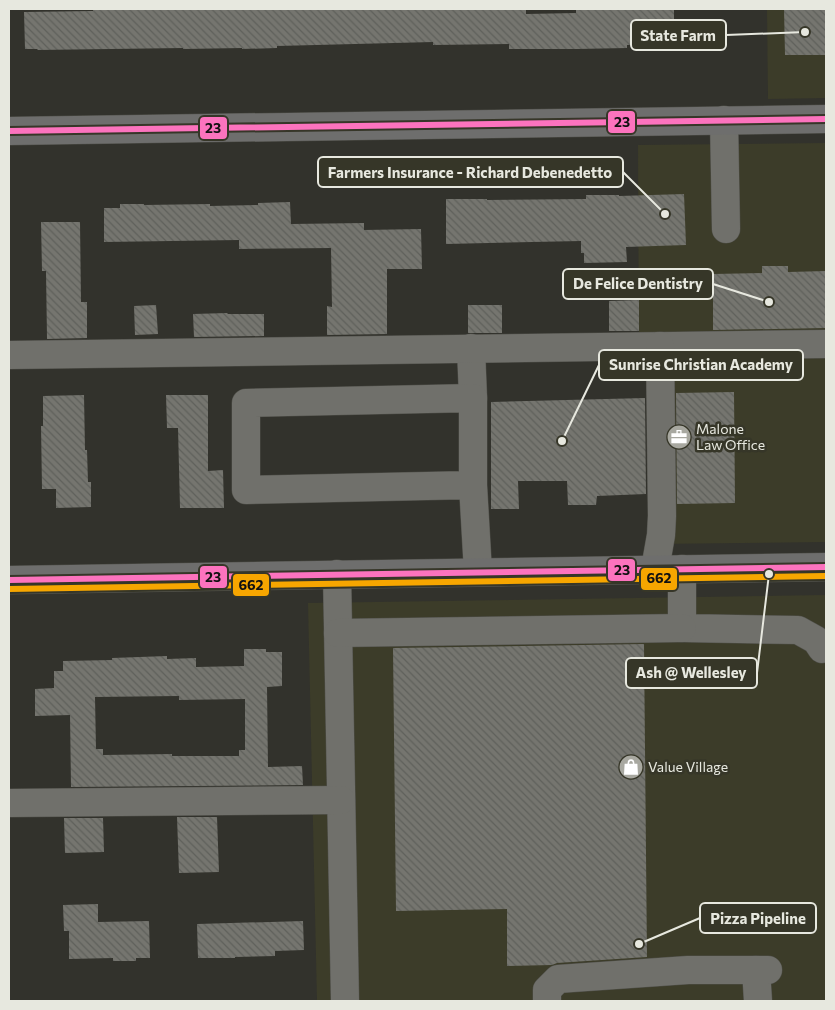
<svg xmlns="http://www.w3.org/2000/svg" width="835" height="1010" font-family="Commissioner,sans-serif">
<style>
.built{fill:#3c3c29}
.building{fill:url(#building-back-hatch);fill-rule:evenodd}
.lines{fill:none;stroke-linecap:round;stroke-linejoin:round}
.minor-casing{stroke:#4f4f49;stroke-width:29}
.major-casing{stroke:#4f4f49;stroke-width:29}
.minor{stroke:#70706b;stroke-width:28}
.major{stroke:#6e6e6d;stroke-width:28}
.bus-1-casing{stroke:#363628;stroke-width:10}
.bus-2-casing{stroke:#363628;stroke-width:10}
.bus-1{stroke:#fc73be;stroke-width:6}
.bus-2{stroke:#f7a600;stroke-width:6}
.labels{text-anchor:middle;stroke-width:5;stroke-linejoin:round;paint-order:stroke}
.poi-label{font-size:14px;fill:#e7e8df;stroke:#363628;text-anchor:start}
.leader{fill:none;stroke:#e7e8df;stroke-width:2}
.callout-dot{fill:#e7e8df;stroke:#363628;stroke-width:2}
.callout{fill:#363628;stroke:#e7e8df;stroke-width:2}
.callout-label{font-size:15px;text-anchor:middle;font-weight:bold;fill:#e7e8df}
.line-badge{stroke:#363628;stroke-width:2}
.pale-badge-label{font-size:14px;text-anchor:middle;font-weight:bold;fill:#111}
</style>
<defs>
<pattern id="building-back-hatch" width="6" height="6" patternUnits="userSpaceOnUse" patternTransform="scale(1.25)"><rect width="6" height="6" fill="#75756f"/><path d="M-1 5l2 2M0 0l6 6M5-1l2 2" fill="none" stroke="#5f605b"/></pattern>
</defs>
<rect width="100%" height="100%" fill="#32322c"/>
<!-- built -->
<g class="built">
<polygon points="767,9 826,9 826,98 768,99"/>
<polygon points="826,143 826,542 654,544 652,360 639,361 638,145"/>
<polygon points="826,595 826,1001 317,1001 308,603"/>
</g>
<!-- building -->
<g class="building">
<polygon points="93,9 526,9 526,14 576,13 576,9 674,9 674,44 627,45 627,48 577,49 509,49 509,44 433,45 433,42 277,46 277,48 242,49 242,48 183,49 183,48 38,50 37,49 25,49 24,12 93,11"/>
<polygon points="784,9 826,9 826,55 785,55"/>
<polygon points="684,194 686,245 626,247 627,262 584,263 584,253 581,253 581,241 446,244 446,199 487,199 487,200 586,199 586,195 619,195 619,196"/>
<polygon points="290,202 291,224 364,223 364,230 421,229 422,269 387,269 387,334 327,335 327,306 332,307 331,248 239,249 239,240 104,242 104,208 120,208 120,204 144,204 144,205 210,204 210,206 258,205 258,203"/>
<polygon points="41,222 80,222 81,302 87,302 87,338 47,339 46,271 42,271"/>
<polygon points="762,266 788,266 788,272 826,271 826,328 713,330 713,274 762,273"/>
<polygon points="639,300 639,331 609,331 609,301"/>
<polygon points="156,305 158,334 135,335 134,306"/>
<rect x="468" y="305" width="34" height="28"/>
<polygon points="227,313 228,314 264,314 264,336 194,337 193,314"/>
<polygon points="734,392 735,503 677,504 676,393"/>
<polygon points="84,395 85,450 87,450 88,482 91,482 91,507 56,508 56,489 42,489 41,426 43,426 43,396"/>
<polygon points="166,395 208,395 208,471 223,470 224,508 180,508 178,428 167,428"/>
<polygon points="645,398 646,494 597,496 596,505 568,505 567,481 518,481 519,509 491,509 491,402"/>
<polygon points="644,644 647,957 557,963 552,965 507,966 507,909 396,911 393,648"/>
<path d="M244,649H266V652H282V686L267,687L268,767L302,766L303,785L71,787L70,715L35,716V689L54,688V671H63V661L112,660V658L167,656V659L196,658V667L244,666ZM179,696V700L245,699V750H239V756H172V754L103,755V749H96L95,697Z"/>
<polygon points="177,817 217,817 219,872 179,873"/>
<polygon points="64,818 103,818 104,852 65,853"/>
<polygon points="98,904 98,922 149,921 150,958 136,958 136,961 113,961 113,958 69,959 69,931 64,931 63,905"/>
<polygon points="303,921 304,950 275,951 275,956 235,957 235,958 198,958 197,924"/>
</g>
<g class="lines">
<defs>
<g id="minor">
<polyline points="724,120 726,229"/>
<polyline points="471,348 473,398"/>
<polyline points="9,355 826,344"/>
<polyline points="473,485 473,398 246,403 246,490 473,485 478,572"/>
<polyline points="655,569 661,535 662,516 660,346"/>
<polyline points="682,569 682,628 798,630 816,640 822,649 826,648"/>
<polyline points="337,574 345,1001"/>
<polyline points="338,633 682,628"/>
<polyline points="9,803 341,800"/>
<polyline points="756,970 758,1001"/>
<polyline points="547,1001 547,990 558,979 688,970 768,970"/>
</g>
<g id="major">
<polyline points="9,131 826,119"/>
<polyline points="9,580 826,567"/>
</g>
</defs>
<!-- minor casing -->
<use href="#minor" class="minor-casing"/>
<!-- major casing -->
<use href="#major" class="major-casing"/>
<!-- minor -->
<use href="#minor" class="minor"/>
<!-- major -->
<use href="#major" class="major"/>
<defs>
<g id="bus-1">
<polyline points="9,131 826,119"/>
<polyline points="9,580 826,567"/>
</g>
<polyline id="bus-2" points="9,589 826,576"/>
</defs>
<!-- bus-1 casing -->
<use href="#bus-1" class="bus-1-casing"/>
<!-- bus-2 casing -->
<use href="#bus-2" class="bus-2-casing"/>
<!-- bus-1 -->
<use href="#bus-1" class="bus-1"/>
<!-- bus-2 -->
<use href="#bus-2" class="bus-2"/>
</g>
<!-- icons -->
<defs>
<symbol id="office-disc" viewBox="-11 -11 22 22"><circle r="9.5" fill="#a8a8a0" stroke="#363628"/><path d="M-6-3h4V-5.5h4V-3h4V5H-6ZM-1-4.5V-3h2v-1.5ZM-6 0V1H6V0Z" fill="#fff"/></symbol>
<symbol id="shop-disc" viewBox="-11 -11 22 22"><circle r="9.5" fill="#a8a8a0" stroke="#363628"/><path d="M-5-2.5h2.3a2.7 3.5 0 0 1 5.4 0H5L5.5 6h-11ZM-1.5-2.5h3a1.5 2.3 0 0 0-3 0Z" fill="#fff"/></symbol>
</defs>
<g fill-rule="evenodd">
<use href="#office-disc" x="665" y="423" width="28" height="28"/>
<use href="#shop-disc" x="617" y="753" width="28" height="28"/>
</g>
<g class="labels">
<!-- poi labels -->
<g class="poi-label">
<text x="696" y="434">Malone<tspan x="696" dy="16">Law Office</tspan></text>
<text x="648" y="772">Value Village</text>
</g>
</g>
<!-- callouts -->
<path class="leader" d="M805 32L726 35M665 214L623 172M769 302L713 284M562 441L599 365M769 574L757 673M639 944L700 918"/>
<g class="callout-dot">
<circle cx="805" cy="32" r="5"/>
<circle cx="665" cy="214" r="5"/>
<circle cx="769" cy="302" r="5"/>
<circle cx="562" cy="441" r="5"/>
<circle cx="769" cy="574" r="5"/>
<circle cx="639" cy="944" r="5"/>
</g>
<g class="callout">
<rect x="631" y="20" width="95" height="30" rx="5"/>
<rect x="318" y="157" width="305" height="30" rx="5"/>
<rect x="563" y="269" width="150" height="30" rx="5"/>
<rect x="599" y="350" width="204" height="30" rx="5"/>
<rect x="626" y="658" width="131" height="30" rx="5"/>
<rect x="700" y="903" width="116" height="30" rx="5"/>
</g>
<g class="callout-label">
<text x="678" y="41">State Farm</text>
<text x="470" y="178">Farmers Insurance - Richard Debenedetto</text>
<text x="638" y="289">De Felice Dentistry</text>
<text x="701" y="370">Sunrise Christian Academy</text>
<text x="691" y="678">Ash @ Wellesley</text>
<text x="758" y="924">Pizza Pipeline</text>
</g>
<g class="line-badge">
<rect x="607" y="110" width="29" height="24" rx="5" fill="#fc73be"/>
<rect x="199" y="116" width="29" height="24" rx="5" fill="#fc73be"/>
<rect x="607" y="558" width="29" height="24" rx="5" fill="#fc73be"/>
<rect x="199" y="565" width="29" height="24" rx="5" fill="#fc73be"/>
<rect x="640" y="567" width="38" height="24" rx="5" fill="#f7a600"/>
<rect x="232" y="573" width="38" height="24" rx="5" fill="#f7a600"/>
</g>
<g class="pale-badge-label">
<text x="622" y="127">23</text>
<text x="213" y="133">23</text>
<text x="622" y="575">23</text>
<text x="213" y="582">23</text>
<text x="659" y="583">662</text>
<text x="251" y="590">662</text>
</g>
<!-- border -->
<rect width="835" height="1010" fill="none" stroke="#e7e8df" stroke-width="20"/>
</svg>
